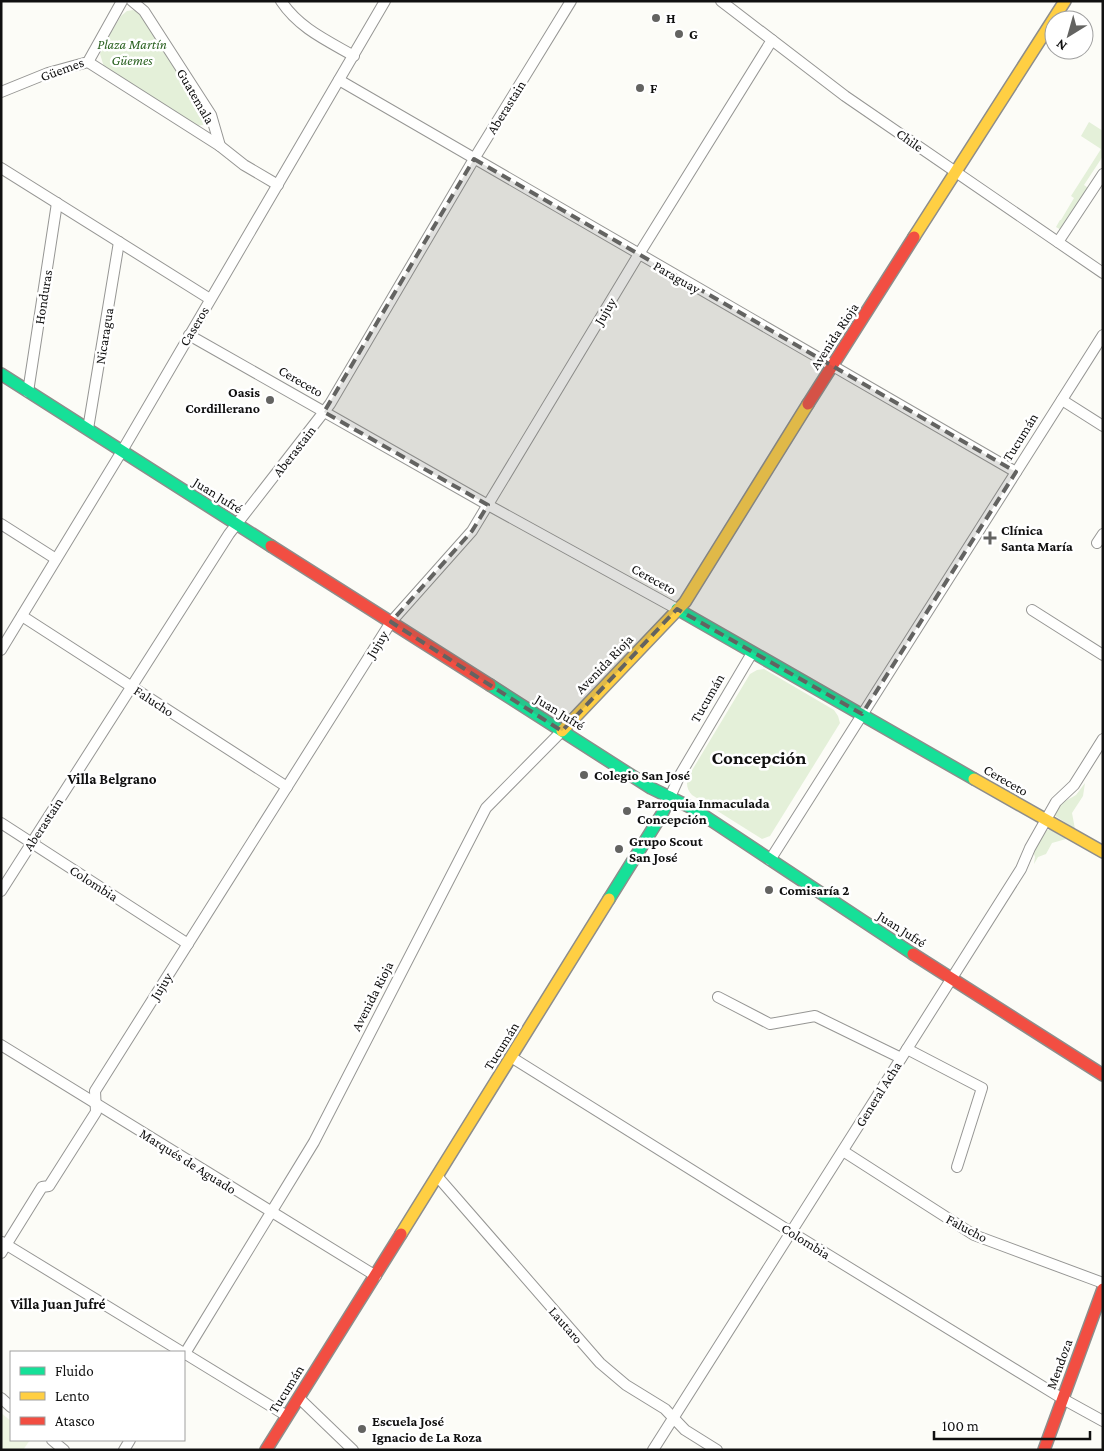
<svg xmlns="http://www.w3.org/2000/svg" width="1104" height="1451" font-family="'Crimson Pro',serif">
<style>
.green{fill:#e4f0d9}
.pitch{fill:#eef5e2}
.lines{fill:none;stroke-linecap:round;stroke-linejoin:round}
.street-casing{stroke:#969694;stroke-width:12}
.fast-casing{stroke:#8d8d8b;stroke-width:14}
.slow-casing{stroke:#8d8d8b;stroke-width:14}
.jam-casing{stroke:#8d8d8b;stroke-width:14}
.street{stroke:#fffffe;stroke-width:10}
.fast{stroke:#16e098;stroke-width:11}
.slow{stroke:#ffcf43;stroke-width:11}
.jam{stroke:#f24e42;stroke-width:11}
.marked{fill:#636361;fill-opacity:0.2;stroke:#636361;stroke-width:4;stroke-dasharray:10 6;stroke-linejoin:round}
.poi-dot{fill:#636361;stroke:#fff;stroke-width:2}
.labels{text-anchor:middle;stroke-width:5;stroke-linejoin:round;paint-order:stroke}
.poi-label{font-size:14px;font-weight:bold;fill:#101010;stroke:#fff;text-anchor:start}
.park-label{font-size:14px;font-style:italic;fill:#2e6425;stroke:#fff}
.street-label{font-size:14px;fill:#101010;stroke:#fff}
.neighbourhood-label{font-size:15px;font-weight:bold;fill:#101010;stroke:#fff}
.district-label{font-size:19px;font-weight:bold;fill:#101010;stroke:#fff}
</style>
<rect width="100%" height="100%" fill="#fcfcf7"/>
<!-- green -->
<g class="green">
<polygon points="133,10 140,13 207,118 203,125 196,126 104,67 100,54 102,47 121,16 127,11"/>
<polygon points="1089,122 1103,131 1103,156 1084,185 1088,188 1061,230 1056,227 1060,220 1061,220 1074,198 1071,196 1101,149 1081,136"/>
<path d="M764,669L834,710L838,716L840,723L770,836L762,839L692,795C687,790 686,784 688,777L750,674L757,670Z"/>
<polygon points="1085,783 1083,796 1072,813 1075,829 1054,815 1062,803 1076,795"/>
<polygon points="1046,830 1051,830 1066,839 1052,843 1046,854 1038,857 1034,864 1035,857 1033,851"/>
</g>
<!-- pitch -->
<polygon class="pitch" points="1,1413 11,1421 11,1440 30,1440 23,1450 1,1450"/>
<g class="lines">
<defs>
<g id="street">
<polyline points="132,1 144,11 211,115 220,146"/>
<path d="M281,1C299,28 326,40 354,56"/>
<polyline points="721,1 845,96 1103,273"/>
<polyline points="88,62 220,146 244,165 278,185"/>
<polyline points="339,80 1016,472"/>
<polyline points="1,92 48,73 88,62 122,1"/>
<polyline points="1,168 210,299"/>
<polyline points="1058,242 1103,174"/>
<polyline points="189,335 488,505 677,609"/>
<polyline points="28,392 57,203"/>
<polyline points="1062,400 1103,426"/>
<polyline points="88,429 119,242"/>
<polyline points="1,524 56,559"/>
<polyline points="1097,543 1103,534"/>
<polyline points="1032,610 1103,655"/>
<polyline points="22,616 287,787"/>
<polyline points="1,650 122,451 385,1"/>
<polyline points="670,797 680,775 752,653"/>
<polyline points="1,823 188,944"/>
<polyline points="770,860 1103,335"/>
<polyline points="1,891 229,534 330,404 474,159 571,1"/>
<polyline points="718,997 770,1024 815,1016 901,1058"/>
<polyline points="1,1045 376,1276"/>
<polyline points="907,1049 982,1088 957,1167"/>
<polyline points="511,1057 791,1232 1063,1399 1103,1421"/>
<polyline points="843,1151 974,1235 1103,1283"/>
<polyline points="437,1176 600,1363 626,1385 665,1409 685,1430 717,1450"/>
<polyline points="2,1242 182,1352"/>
<polyline points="1,1253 42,1187 49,1186 96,1112 95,1091 391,622 472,531 639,254 772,40"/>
<polyline points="184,1353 287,1416"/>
<polyline points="184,1355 314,1142 486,808 562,731"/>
<polyline points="1,1398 11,1407"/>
<polyline points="299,1398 353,1450"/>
<polyline points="52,1440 64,1450"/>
<polyline points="124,1450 130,1440"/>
<polyline points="653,1450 1021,869 1030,848 1056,802 1074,785 1103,739"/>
</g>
<g id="fast">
<polyline points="1,374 271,546"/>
<polyline points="677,609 974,779"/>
<polyline points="490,685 651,788 694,809 913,954"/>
<polyline points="609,899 662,814 670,797"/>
</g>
<g id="slow">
<polyline points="914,237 1065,1"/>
<polyline points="562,731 685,602 808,404"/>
<polyline points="974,779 1103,852"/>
<polyline points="401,1234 609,899"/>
</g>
<g id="jam">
<polyline points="808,404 914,237"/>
<polyline points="271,546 490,685"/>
<polyline points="913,954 1103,1075"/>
<polyline points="266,1450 401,1234"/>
<polyline points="1044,1450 1103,1289"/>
</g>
</defs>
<!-- street casing -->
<use href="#street" class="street-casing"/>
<!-- fast casing -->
<use href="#fast" class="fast-casing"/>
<!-- slow casing -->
<use href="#slow" class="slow-casing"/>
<!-- jam casing -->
<use href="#jam" class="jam-casing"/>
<!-- street -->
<use href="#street" class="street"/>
<!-- fast -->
<use href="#fast" class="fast"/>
<!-- slow -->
<use href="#slow" class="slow"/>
<!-- jam -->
<use href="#jam" class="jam"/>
</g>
<!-- marked area -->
<path class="marked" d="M474,159L1016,472L862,714L677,609L562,731L391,622L472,531L488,505L324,412Z"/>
<!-- markers -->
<g class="poi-dot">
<circle cx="656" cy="18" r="5"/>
<circle cx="679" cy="34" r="5"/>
<circle cx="640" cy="88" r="5"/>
<circle cx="270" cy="400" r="5"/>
<path d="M987.5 530.5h5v5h5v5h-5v5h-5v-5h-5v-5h5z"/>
<circle cx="584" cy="775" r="5"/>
<circle cx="627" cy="811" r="5"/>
<circle cx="619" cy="849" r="5"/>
<circle cx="769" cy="890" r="5"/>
<circle cx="362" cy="1429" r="5"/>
</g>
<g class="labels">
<!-- poi labels -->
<g class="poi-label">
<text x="666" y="23">H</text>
<text x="689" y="39">G</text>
<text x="650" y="93">F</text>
<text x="260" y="397" text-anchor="end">Oasis<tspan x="260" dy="16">Cordillerano</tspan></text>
<text x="1001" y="535">Clínica<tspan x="1001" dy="16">Santa María</tspan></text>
<text x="594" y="780">Colegio San José</text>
<text x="637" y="808">Parroquia Inmaculada<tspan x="637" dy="16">Concepción</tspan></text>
<text x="629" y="846">Grupo Scout<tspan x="629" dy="16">San José</tspan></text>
<text x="779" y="895">Comisaría 2</text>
<text x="372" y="1426">Escuela José<tspan x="372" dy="16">Ignacio de La Roza</tspan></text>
</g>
<!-- park labels -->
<g class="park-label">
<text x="132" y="49">Plaza Martín<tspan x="132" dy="16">Güemes</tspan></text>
</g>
<!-- street labels -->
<g class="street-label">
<text transform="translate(62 69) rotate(-20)" y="5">Güemes</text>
<text transform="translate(196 96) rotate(60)" y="5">Guatemala</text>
<text transform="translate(506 107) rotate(-58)" y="5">Aberastain</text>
<text transform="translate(910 140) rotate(35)" y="5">Chile</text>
<text transform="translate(677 277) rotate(30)" y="5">Paraguay</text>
<text transform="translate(43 297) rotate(-81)" y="5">Honduras</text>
<text transform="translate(605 311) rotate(-59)" y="5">Jujuy</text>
<text transform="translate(194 326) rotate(-59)" y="5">Caseros</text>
<text transform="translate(104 336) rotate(-81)" y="5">Nicaragua</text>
<text transform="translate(834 336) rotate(-57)" y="5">Avenida Rioja</text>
<text transform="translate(301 381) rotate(30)" y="5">Cereceto</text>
<text transform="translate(1020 437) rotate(-58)" y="5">Tucumán</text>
<text transform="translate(294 451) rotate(-52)" y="5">Aberastain</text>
<text transform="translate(218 495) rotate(32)" y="5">Juan Jufré</text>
<text transform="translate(654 579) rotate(29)" y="5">Cereceto</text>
<text transform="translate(377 644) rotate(-58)" y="5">Jujuy</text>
<text transform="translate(604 664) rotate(-46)" y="5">Avenida Rioja</text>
<text transform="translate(707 698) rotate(-60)" y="5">Tucumán</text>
<text transform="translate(154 701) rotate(33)" y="5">Falucho</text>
<text transform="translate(560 712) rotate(32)" y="5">Juan Jufré</text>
<text transform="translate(1006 780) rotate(30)" y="5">Cereceto</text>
<text transform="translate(43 824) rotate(-57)" y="5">Aberastain</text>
<text transform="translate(94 883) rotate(33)" y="5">Colombia</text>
<text transform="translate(902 929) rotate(33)" y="5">Juan Jufré</text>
<text transform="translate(161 986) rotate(-58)" y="5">Jujuy</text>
<text transform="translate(372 996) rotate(-63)" y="5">Avenida Rioja</text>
<text transform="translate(501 1046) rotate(-58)" y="5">Tucumán</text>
<text transform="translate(878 1094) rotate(-58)" y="5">General Acha</text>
<text transform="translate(188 1161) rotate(32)" y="5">Marqués de Aguado</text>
<text transform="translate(967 1228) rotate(28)" y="5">Falucho</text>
<text transform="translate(806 1241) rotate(32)" y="5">Colombia</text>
<text transform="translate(566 1325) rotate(49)" y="5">Lautaro</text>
<text transform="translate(1059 1364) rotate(-70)" y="5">Mendoza</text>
<text transform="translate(286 1389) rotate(-58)" y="5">Tucumán</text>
</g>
<!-- neighbourhood labels -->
<g class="neighbourhood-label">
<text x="112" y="784">Villa Belgrano</text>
<text x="58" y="1309">Villa Juan Jufré</text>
</g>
<!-- district labels -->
<g class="district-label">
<text x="759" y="764">Concepción</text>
</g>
</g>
<!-- border -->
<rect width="1104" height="1451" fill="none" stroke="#101010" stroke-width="5"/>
<!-- legend -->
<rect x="10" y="1351" width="175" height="90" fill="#ffffff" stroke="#9f9f9f"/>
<rect x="20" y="1367" width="25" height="8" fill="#16e098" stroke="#9f9f9f"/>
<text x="55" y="1376" font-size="15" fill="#101010">Fluido</text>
<rect x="20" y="1392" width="25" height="8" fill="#ffcf43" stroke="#9f9f9f"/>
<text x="55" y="1401" font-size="15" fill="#101010">Lento</text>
<rect x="20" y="1417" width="25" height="8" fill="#f24e42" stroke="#9f9f9f"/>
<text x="55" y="1426" font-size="15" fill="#101010">Atasco</text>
<!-- north arrow -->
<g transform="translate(1069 35) rotate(217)"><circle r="24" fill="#ffffff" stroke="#9f9f9f"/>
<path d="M0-4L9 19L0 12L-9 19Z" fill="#636361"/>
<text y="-8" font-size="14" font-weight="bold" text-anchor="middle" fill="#101010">N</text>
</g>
<!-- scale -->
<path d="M934 1431v8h156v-8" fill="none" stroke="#101010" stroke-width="2.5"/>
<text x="942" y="1431" font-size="15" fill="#101010" stroke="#ffffff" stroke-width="4" paint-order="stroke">100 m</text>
</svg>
